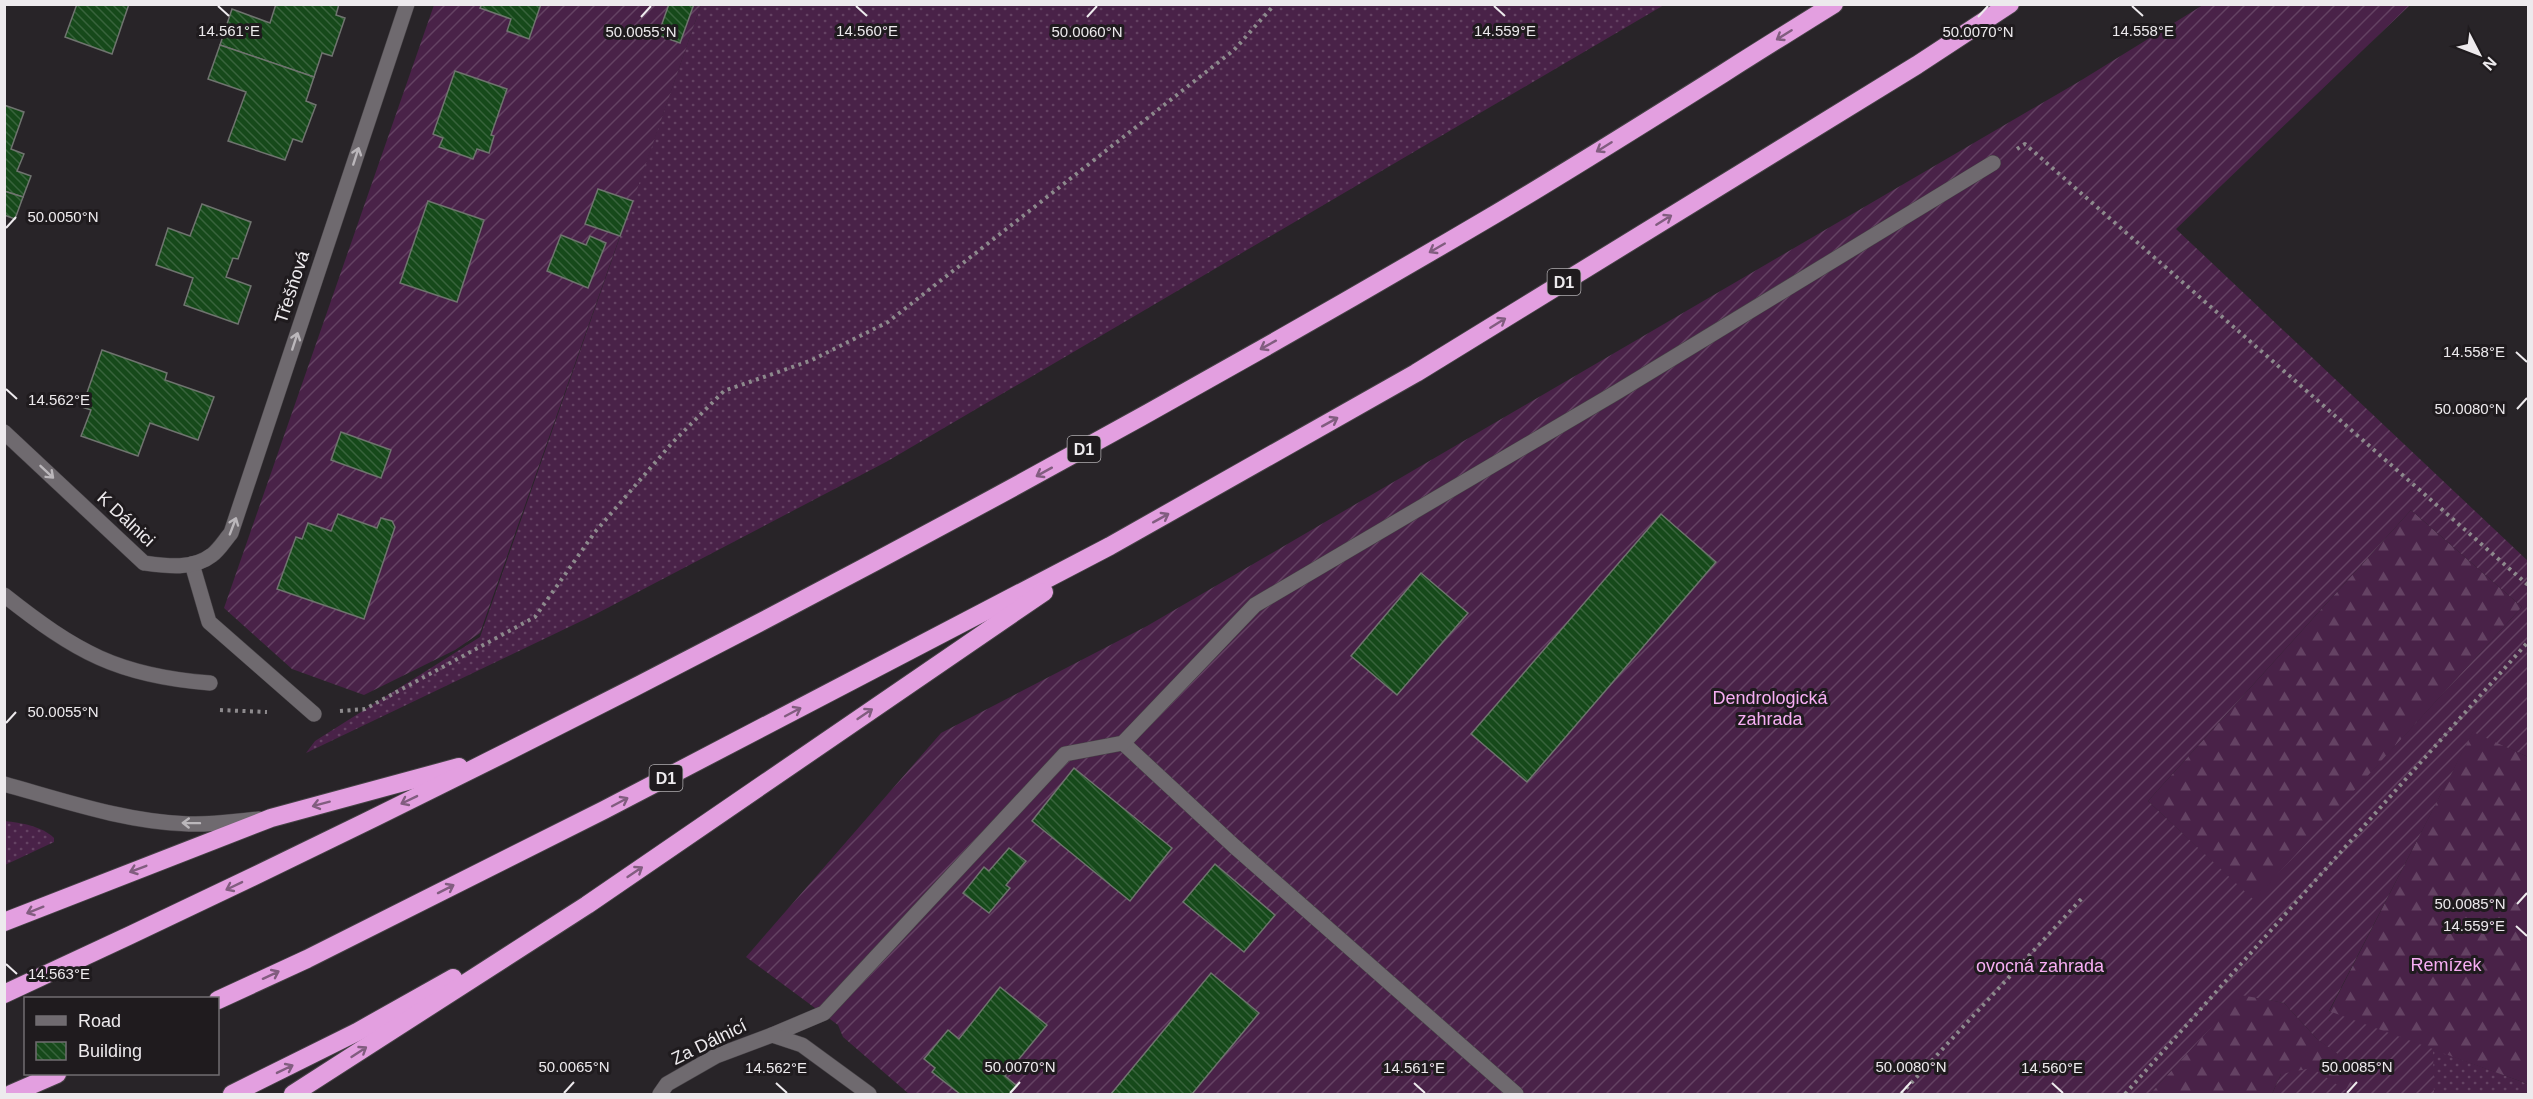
<svg xmlns="http://www.w3.org/2000/svg" width="2533" height="1099" font-family="Arial,sans-serif">
<style>
.grass{fill:url(#grass-dots)}
.forest{fill:url(#forest-firs)}
.garden{fill:url(#garden-furrows);fill-rule:evenodd}
.building{fill:url(#building-back-hatch);stroke:#6f746f;stroke-width:1.5}
.lines{fill:none;stroke-linecap:round;stroke-linejoin:round}
.lane-casing{stroke:#464246;stroke-width:16}
.street-casing{stroke:#464246;stroke-width:16}
.highway-casing{stroke:#464246;stroke-width:20}
.path{stroke:#8d8a8d;stroke-width:4;stroke-dasharray:3 4.5;stroke-linecap:butt}
.lane{stroke:#6f6a6f;stroke-width:15}
.street{stroke:#6f6a6f;stroke-width:15}
.highway{stroke:#e39fe0;stroke-width:18}
.oneway{stroke:#815d7f}
.oneway2{stroke:#bbb7bb}
.ticks{fill:none;stroke:#edeaed;stroke-width:2}
.labels{text-anchor:middle;stroke-width:6;stroke-linejoin:round;paint-order:stroke}
.shield{fill:#1f1b1e;stroke:#afacaf;stroke-width:1.5}
.shield-label{font-size:16px;font-weight:bold;fill:#edeaed}
.street-label{font-size:18px;fill:#edeaed;stroke:#1f1b1e}
.park-label{font-size:18px;fill:#f7aef4;stroke:#1f1b1e}
.ticks-label{font-size:15px;text-anchor:middle;fill:#edeaed;stroke:#1f1b1e;stroke-width:6;stroke-linejoin:round;paint-order:stroke}
</style>
<defs>
<pattern id="grass-dots" width="8" height="8" patternUnits="userSpaceOnUse" patternTransform="scale(1.5)"><rect width="8" height="8" fill="#492248"/><path d="M2 2h.1M6 6h.1" fill="none" stroke="#644263" stroke-width="1.8" stroke-linecap="round"/></pattern>
<pattern id="forest-firs" width="22" height="20" patternUnits="userSpaceOnUse" patternTransform="scale(1.5)"><rect width="22" height="20" fill="#492248"/><path d="M5 1l3.5 6h-7zM16 11l3.5 6h-7z" fill="#644263"/></pattern>
<pattern id="garden-furrows" width="10" height="10" patternUnits="userSpaceOnUse" patternTransform="scale(1.5)"><rect width="10" height="10" fill="#492248"/><path d="M-1 1l2-2M0 10L10 0M9 11l2-2" fill="none" stroke="#644263"/></pattern>
<pattern id="building-back-hatch" width="6" height="6" patternUnits="userSpaceOnUse" patternTransform="scale(1.5)"><rect width="6" height="6" fill="#16491a"/><path d="M-1 5l2 2M0 0l6 6M5-1l2 2" fill="none" stroke="#38633c"/></pattern>
</defs>
<rect width="100%" height="100%" fill="#282428"/>
<!-- grass -->
<g class="grass">
<polygon points="701,5 1664,5 886,462 594,615 306,753 315,741 480,637"/>
<path d="M5,821C21,823 42,826 54,838V842L5,865Z"/>
<polygon points="2317,1039 2433,1049 2528,1084 2528,1094 2272,1094 2365,1074"/>
</g>
<!-- forest -->
<g class="forest">
<polygon points="2411,510 2522,607 2254,901 2148,801"/>
<polygon points="2473,731 2528,757 2528,1084 2329,1012"/>
<polygon points="2241,994 2284,1003 2317,1039 2365,1073 2346,1090 2281,1074 2272,1094 2150,1094"/>
</g>
<!-- garden -->
<g class="garden">
<path d="M434,5H482L481,7L511,19L508,31L528,39L541,5H669L658,35L680,43L694,5H701L633,201L598,189L585,223L620,236L480,633L455,650L364,695L292,669L224,608ZM455,71L507,89L491,135L494,136L489,153L477,149L473,159L440,147L443,138L433,134ZM428,201L484,220L456,302L400,283ZM561,235L586,244L590,236L606,243L588,288L547,271ZM341,432L391,450L381,478L331,460ZM338,514L377,528L381,518L392,521L395,527L364,619L277,589L308,523L331,531Z"/>
<path d="M2203,5H2410L2176,229L2528,561V757L2473,732L2329,1011L2433,1049L2434,1094H2272L2281,1074L2312,1068L2345,1090L2365,1073L2317,1039L2284,1003L2241,995L2150,1094H909L843,1037L838,1025L746,957L941,733L1147,626L2080,81ZM2411,510L2522,607L2254,900L2148,801Z"/>
</g>
<!-- building -->
<g class="building">
<polygon points="77,4 129,4 112,54 65,37"/>
<polygon points="276,4 339,4 336,15 345,18 332,56 322,53 314,77 220,45 232,9 270,23"/>
<polygon points="482,4 541,4 529,39 507,31 511,19 480,8"/>
<polygon points="669,4 694,4 680,43 658,35"/>
<polygon points="220,45 314,77 306,101 316,105 302,142 293,139 285,160 228,141 246,92 208,79"/>
<polygon points="455,71 507,89 491,135 494,136 489,153 477,149 473,159 439,147 443,138 433,134"/>
<polygon points="4,105 24,112 11,149 24,154 17,171 31,176 23,197 4,191"/>
<polygon points="598,189 633,201 620,236 585,224"/>
<polygon points="4,191 23,197 15,219 4,215"/>
<polygon points="428,201 484,220 457,302 400,283"/>
<polygon points="202,204 251,222 238,259 233,258 226,277 251,286 238,324 184,305 193,278 156,265 168,228 190,236"/>
<polygon points="561,235 586,245 590,236 606,243 588,288 547,271"/>
<polygon points="102,350 167,373 165,380 214,397 198,440 150,423 138,456 81,436 91,410 82,407"/>
<polygon points="341,432 391,450 381,478 331,460"/>
<polygon points="338,514 377,528 381,518 392,521 395,527 364,619 277,589 296,537 302,539 308,523 331,531"/>
<polygon points="1661,514 1716,562 1527,782 1471,734"/>
<polygon points="1421,573 1468,613 1397,695 1351,656"/>
<polygon points="1074,768 1172,848 1130,901 1032,821"/>
<polygon points="1009,848 1026,861 1006,885 1010,888 989,913 963,893 984,867 989,871"/>
<polygon points="1215,864 1275,915 1244,952 1183,902"/>
<polygon points="1211,973 1259,1013 1192,1094 1111,1094"/>
<polygon points="1000,987 1047,1025 1005,1076 1017,1086 1010,1094 960,1094 932,1072 935,1068 924,1059 948,1030 959,1039"/>
</g>
<g class="lines">
<defs>
<g id="lane">
<polyline points="192,564 209,622 314,714"/>
<path d="M4,595C76,652 118,676 210,683"/>
<polyline points="1123,743 1234,846 1516,1094"/>
<path d="M4,784C65,801 126,822 189,824C213,825 236,821 259,819"/>
<polyline points="772,1035 824,1013 1065,754 1123,743 1255,605 1617,392 1993,163"/>
<polyline points="660,1094 667,1084 716,1056 772,1035 802,1045 869,1094"/>
</g>
<path id="street" d="M4,432L144,563C166,566 193,570 212,555C219,550 225,540 231,533L407,4"/>
<g id="highway">
<polyline points="4,922 271,818 459,767"/>
<path d="M4,994C511,760 1006,502 1487,219C1604,150 1718,76 1834,4"/>
<polyline points="218,1000 307,959 604,810 1110,546 1416,373 1917,65 2010,4"/>
<polyline points="11,1094 57,1074"/>
<polyline points="232,1094 357,1032 453,978"/>
<polyline points="293,1094 587,905 1044,592"/>
</g>
</defs>
<!-- lane casing -->
<use href="#lane" class="lane-casing"/>
<!-- street casing -->
<use href="#street" class="street-casing"/>
<!-- highway casing -->
<use href="#highway" class="highway-casing"/>
<!-- path -->
<g class="path">
<polyline points="2017,149 2025,144 2528,585"/>
<polyline points="220,710 267,712"/>
<polyline points="340,711 365,709 535,617 595,532 672,443 724,391 812,360 888,322 1234,50 1275,4"/>
<polyline points="1901,1094 2084,896"/>
<polyline points="2125,1094 2528,642"/>
</g>
<!-- lane -->
<use href="#lane" class="lane"/>
<!-- street -->
<use href="#street" class="street"/>
<!-- highway -->
<use href="#highway" class="highway"/>
</g>
<!-- one-way arrows -->
<defs><path id="oneway-shaft" d="M-6 0H5M1.5-3L5.5 0L1.5 3" fill="none" stroke-width="1.6" stroke-linecap="round" stroke-linejoin="round" transform="scale(1.5)"/></defs>
<g class="oneway">
<use href="#oneway-shaft" transform="translate(1784 35) rotate(148)"/>
<use href="#oneway-shaft" transform="translate(1604 147) rotate(148)"/>
<use href="#oneway-shaft" transform="translate(1664 220) rotate(-32)"/>
<use href="#oneway-shaft" transform="translate(1437 248) rotate(150)"/>
<use href="#oneway-shaft" transform="translate(1498 323) rotate(-32)"/>
<use href="#oneway-shaft" transform="translate(1268 345) rotate(151)"/>
<use href="#oneway-shaft" transform="translate(1330 422) rotate(-29)"/>
<use href="#oneway-shaft" transform="translate(1044 472) rotate(151)"/>
<use href="#oneway-shaft" transform="translate(1161 518) rotate(-29)"/>
<use href="#oneway-shaft" transform="translate(793 712) rotate(-28)"/>
<use href="#oneway-shaft" transform="translate(865 714) rotate(-34)"/>
<use href="#oneway-shaft" transform="translate(409 800) rotate(154)"/>
<use href="#oneway-shaft" transform="translate(620 802) rotate(-28)"/>
<use href="#oneway-shaft" transform="translate(321 804) rotate(165)"/>
<use href="#oneway-shaft" transform="translate(138 869) rotate(159)"/>
<use href="#oneway-shaft" transform="translate(635 872) rotate(-34)"/>
<use href="#oneway-shaft" transform="translate(234 886) rotate(154)"/>
<use href="#oneway-shaft" transform="translate(446 889) rotate(-27)"/>
<use href="#oneway-shaft" transform="translate(35 910) rotate(158)"/>
<use href="#oneway-shaft" transform="translate(271 975) rotate(-25)"/>
<use href="#oneway-shaft" transform="translate(359 1052) rotate(-33)"/>
<use href="#oneway-shaft" transform="translate(285 1069) rotate(-26)"/>
</g>
<g class="oneway2">
<use href="#oneway-shaft" transform="translate(356 156) rotate(-72)"/>
<use href="#oneway-shaft" transform="translate(295 341) rotate(-72)"/>
<use href="#oneway-shaft" transform="translate(47 472) rotate(43)"/>
<use href="#oneway-shaft" transform="translate(233 526) rotate(-69)"/>
<use href="#oneway-shaft" transform="translate(191 823) rotate(-179)"/>
</g>
<!-- ticks -->
<path class="ticks" d="M218,6L229,16M856,6L867,16M1494,6L1505,16M2132,6L2143,16M641,17L651,6M1087,17L1097,6M1978,17L1988,6M6,228L16,217M2516,352L2527,362M6,389L17,399M2517,409L2527,398M6,723L16,712M2517,904L2527,893M2516,926L2527,936M6,964L17,974M776,1083L787,1093M1414,1083L1425,1093M2052,1083L2063,1093M564,1093L574,1082M1010,1093L1020,1082M1901,1093L1911,1082M2347,1093L2357,1082"/>
<g class="labels">
<!-- shield labels -->
<g class="shield">
<rect x="1547.5" y="269" width="33" height="26" rx="4.5"/>
<rect x="1067.5" y="436" width="33" height="26" rx="4.5"/>
<rect x="649.5" y="765" width="33" height="26" rx="4.5"/>
</g>
<g class="shield-label">
<text x="1564" y="288">D1</text>
<text x="1084" y="455">D1</text>
<text x="666" y="784">D1</text>
</g>
<!-- street labels -->
<g class="street-label">
<text transform="translate(292 287) rotate(-72)" y="6">Třešňová</text>
<text transform="translate(126 519) rotate(43)" y="6">K Dálnici</text>
<text transform="translate(709 1042) rotate(-26)" y="6">Za Dálnicí</text>
</g>
<!-- park labels -->
<g class="park-label">
<text x="1770" y="704">Dendrologická<tspan x="1770" dy="21">zahrada</tspan></text>
<text x="2446" y="971">Remízek</text>
<text x="2040" y="972">ovocná zahrada</text>
</g>
</g>
<g class="ticks-label">
<text x="229" y="36">14.561°E</text>
<text x="867" y="36">14.560°E</text>
<text x="2143" y="36">14.558°E</text>
<text x="1505" y="36">14.559°E</text>
<text x="641" y="37">50.0055°N</text>
<text x="1087" y="37">50.0060°N</text>
<text x="1978" y="37">50.0070°N</text>
<text x="63" y="222">50.0050°N</text>
<text x="2474" y="357">14.558°E</text>
<text x="59" y="405">14.562°E</text>
<text x="2470" y="414">50.0080°N</text>
<text x="63" y="717">50.0055°N</text>
<text x="2470" y="909">50.0085°N</text>
<text x="2474" y="931">14.559°E</text>
<text x="59" y="979">14.563°E</text>
<text x="574" y="1072">50.0065°N</text>
<text x="1020" y="1072">50.0070°N</text>
<text x="1911" y="1072">50.0080°N</text>
<text x="2357" y="1072">50.0085°N</text>
<text x="776" y="1073">14.562°E</text>
<text x="1414" y="1073">14.561°E</text>
<text x="2052" y="1073">14.560°E</text>
</g>
<!-- border -->
<rect width="2533" height="1099" fill="none" stroke="#edeaed" stroke-width="12"/>
<!-- legend -->
<rect x="24" y="997" width="195" height="78" fill="#1f1b1e" stroke="#716e71" stroke-width="1.5"/>
<rect x="36" y="1016" width="30" height="9" fill="#6f6a6f" stroke="#716e71" stroke-width="1.5"/>
<text x="78" y="1027" font-size="18" fill="#edeaed">Road</text>
<rect x="36" y="1042" width="30" height="18" fill="url(#building-back-hatch)" stroke="#716e71" stroke-width="1.5"/>
<text x="78" y="1057" font-size="18" fill="#edeaed">Building</text>
<!-- north arrow -->
<g transform="translate(2479 54) rotate(132)" stroke="#1f1b1e" stroke-width="4.5" paint-order="stroke">
<path d="M0-4.5L10 22L0 15L-10 22Z" fill="#edeaed"/>
<text y="-9" font-size="16" font-weight="bold" text-anchor="middle" fill="#edeaed">N</text>
</g>
</svg>
